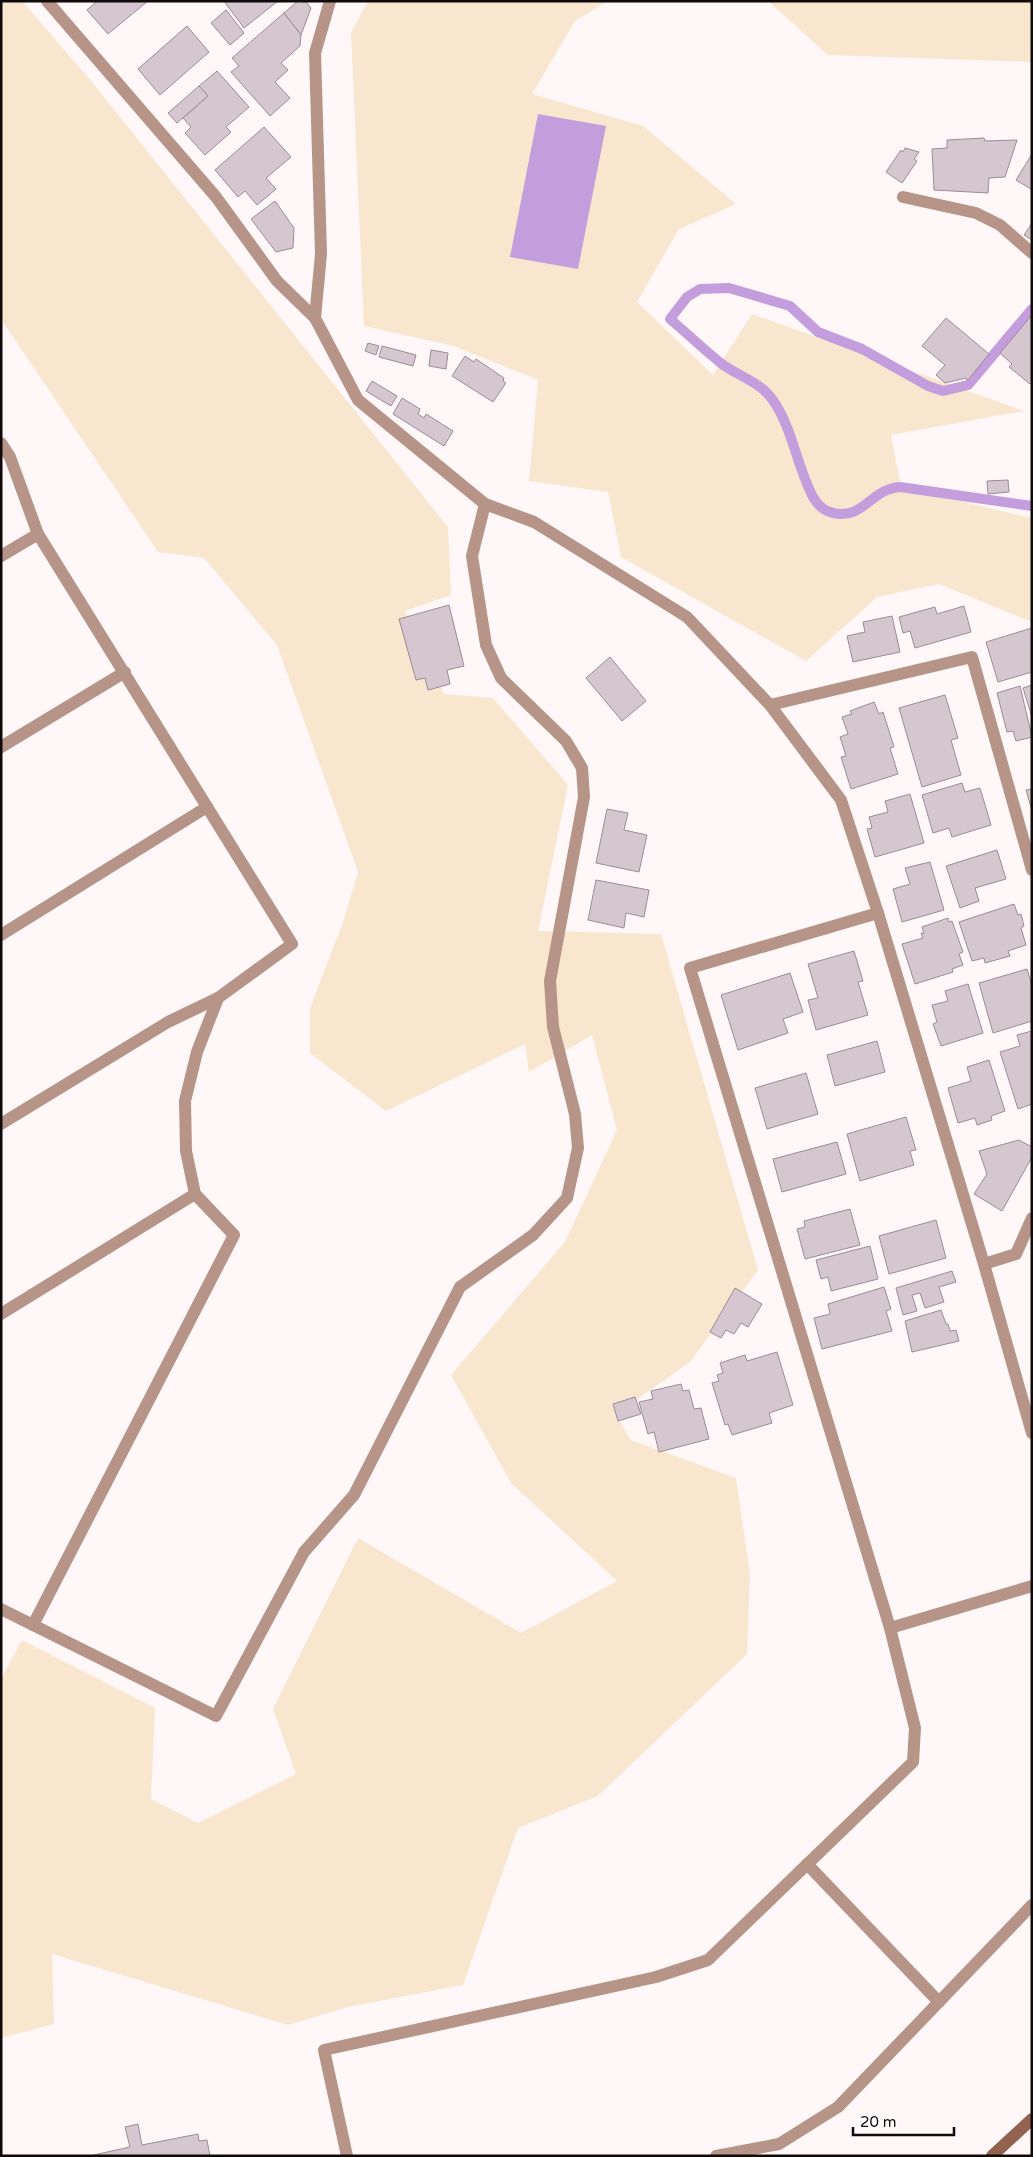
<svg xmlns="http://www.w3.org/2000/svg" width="1033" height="2157" font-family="'Varela Round',sans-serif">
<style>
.green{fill:#f9e6cf}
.water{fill:#c49ddd}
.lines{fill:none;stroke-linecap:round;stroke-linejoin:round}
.stream{stroke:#c49ddd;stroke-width:10}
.building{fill:#d5c6cf;stroke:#9a8c94}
.minor{stroke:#b69487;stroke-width:12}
.tertiary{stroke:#b69487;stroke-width:12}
.secondary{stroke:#926350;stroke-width:12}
</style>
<rect width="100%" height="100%" fill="#fff7f8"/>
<!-- green -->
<g class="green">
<polygon points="1,1 22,1 92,82 448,527 451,595 405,611 444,694 493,698 568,785 538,931 661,934 758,1270 690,1362 615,1415 631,1440 736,1478 750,1574 747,1654 598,1796 518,1828 463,1985 348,2007 288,2025 52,1954 54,2024 1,2038 1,1679 22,1640 155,1708 151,1799 198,1823 296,1774 273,1709 358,1538 521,1633 617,1581 511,1483 451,1375 565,1242 617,1130 592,1035 529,1072 525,1044 386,1111 310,1053 310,1008 343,922 358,872 277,645 204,558 158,552 1,319"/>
<polygon points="368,1 608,1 575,21 532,94 643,126 736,204 679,229 637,302 713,375 752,314 1024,411 891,435 901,487 1032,518 1032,622 939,584 877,597 806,661 621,557 608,492 529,481 538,380 454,346 364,326 351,33"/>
<polygon points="768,1 1032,1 1032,62 828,55"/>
</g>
<!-- water -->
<polygon class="water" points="538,114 606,126 578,269 510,257"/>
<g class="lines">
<!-- stream -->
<path class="stream" d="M1032,309L968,385L943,391L928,386L862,349L818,332L790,306L729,288L700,289L687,297L670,319C688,334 704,350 722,364C738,376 760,382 772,399C793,428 796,465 813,497C817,504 824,511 833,513C864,520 870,489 900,487L1032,506"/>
</g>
<!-- building -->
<g class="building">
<polygon points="97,1 148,1 108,34 87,10"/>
<polygon points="224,1 278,1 244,28"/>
<polygon points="298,1 305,1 311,8 301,35 284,13"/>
<polygon points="226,10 244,33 230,45 211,23"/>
<polygon points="284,13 301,35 300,46 281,63 288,70 275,82 290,98 270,116 231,72 239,66 232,58"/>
<polygon points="187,26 209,52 160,95 138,69"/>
<polygon points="217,71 249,107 226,127 231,132 205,155 185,133 191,127 183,118 208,96 199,86"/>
<polygon points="199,86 208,96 177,123 168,113"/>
<polygon points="264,127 291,157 266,178 276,189 257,205 245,191 238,197 215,170"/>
<polygon points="984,138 985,141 1017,140 1005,177 989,178 988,193 934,190 932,149 947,148 947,140"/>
<polygon points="905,148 919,152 914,159 917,161 902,183 886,172 901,150 903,152"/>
<polygon points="1032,154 1032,188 1031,189 1016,180"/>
<polygon points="275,201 294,228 293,248 276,252 251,219"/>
<polygon points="1032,223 1032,240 1024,235"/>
<polygon points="1032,315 1032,382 1030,384 1009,367 1012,364 1000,353"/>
<polygon points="946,318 989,354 968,380 966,378 945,383 936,375 945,365 922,346"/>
<polygon points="368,343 379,346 376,355 365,351"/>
<polygon points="382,346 416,355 413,366 379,357"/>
<polygon points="431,350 448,353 446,369 429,366"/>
<polygon points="465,356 474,362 476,359 504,378 503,381 506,383 493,402 452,376"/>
<polygon points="372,381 397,396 391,406 366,391"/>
<polygon points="402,398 420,409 418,414 424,418 426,414 453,431 444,446 393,414"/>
<polygon points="1008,480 1009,492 988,494 987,481"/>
<polygon points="449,605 464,666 447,670 450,684 428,690 425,678 416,680 399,619"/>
<polygon points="964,606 971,632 915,648 910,631 903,633 899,617 935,607 937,614"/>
<polygon points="892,616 900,652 853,662 847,636 865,632 863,622"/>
<polygon points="1032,628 1032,672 998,682 986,642"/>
<polygon points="610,657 646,701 622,721 586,678"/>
<polygon points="1032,685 1032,717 1023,688"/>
<polygon points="1020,686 1032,737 1016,741 1013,731 1007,732 997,693"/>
<polygon points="945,695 958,738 951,740 961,775 922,787 899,708"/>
<polygon points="874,702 879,714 883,712 894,747 890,748 898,774 851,789 841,757 846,756 840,737 848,734 842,717 852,714 850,711"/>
<polygon points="962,783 965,792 980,788 991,825 952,837 949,828 933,833 922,795"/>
<polygon points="1032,789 1032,811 1026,790"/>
<polygon points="910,794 924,843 875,857 867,829 872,828 869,817 888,812 885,801"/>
<polygon points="607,809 628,813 624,830 647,835 639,872 596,863"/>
<polygon points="997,850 1006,879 975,888 979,901 960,908 946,866"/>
<polygon points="930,862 944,910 902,922 893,889 910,884 905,868"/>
<polygon points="596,880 649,890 644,917 626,913 624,928 588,920"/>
<polygon points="1014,904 1018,915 1021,914 1024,926 1021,928 1026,945 1008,951 1010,956 985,963 984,958 972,961 959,922"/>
<polygon points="948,918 949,922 952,921 963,952 959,954 963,965 952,969 953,972 915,984 902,944 923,938 921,933 924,933 922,927"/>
<polygon points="854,951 863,981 858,982 868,1015 816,1030 808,1000 818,998 808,964"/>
<polygon points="1027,969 1032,986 1032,1021 993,1033 979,983"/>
<polygon points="790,973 803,1012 783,1019 788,1033 738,1050 721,995"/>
<polygon points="968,984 983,1033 941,1046 933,1024 937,1022 932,1005 948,1001 945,991"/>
<polygon points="1032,1031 1032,1104 1018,1109 1000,1052 1020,1046 1017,1035"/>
<polygon points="877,1041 885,1072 835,1086 827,1055"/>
<polygon points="989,1060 1005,1111 991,1116 992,1120 977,1125 975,1118 958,1123 948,1088 971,1081 967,1067"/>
<polygon points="806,1073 818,1114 767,1129 755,1088"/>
<polygon points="906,1117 916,1150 910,1151 914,1165 860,1181 847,1134"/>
<polygon points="1019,1140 1032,1147 1032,1157 1002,1211 974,1194 987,1174 979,1151"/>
<polygon points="837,1142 846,1174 782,1192 773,1159"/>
<polygon points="850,1209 860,1245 805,1259 797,1229 805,1227 804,1221"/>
<polygon points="936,1220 946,1258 889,1274 879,1236"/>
<polygon points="870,1246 878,1279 831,1291 828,1277 821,1279 816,1260"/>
<polygon points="952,1271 956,1282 939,1287 944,1302 925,1308 920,1293 912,1295 917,1311 903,1315 896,1288"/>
<polygon points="884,1287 891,1309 886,1311 892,1331 822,1349 814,1318 830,1314 828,1304"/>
<polygon points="735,1288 762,1304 748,1327 741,1323 734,1334 726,1330 721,1338 710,1332"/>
<polygon points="941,1310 946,1324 948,1324 950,1331 956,1330 959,1341 912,1352 905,1321"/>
<polygon points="777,1352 793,1405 769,1413 772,1423 732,1435 728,1424 725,1425 712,1383 719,1381 717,1375 723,1373 720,1363 745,1355 747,1361"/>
<polygon points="681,1384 683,1391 689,1390 694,1409 701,1408 709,1439 659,1452 654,1432 648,1434 639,1402 653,1399 651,1391"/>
<polygon points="635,1397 641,1414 618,1421 613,1404"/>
<polygon points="138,2124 142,2145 198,2134 199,2141 207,2140 210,2156 89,2156 130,2147 125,2127"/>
</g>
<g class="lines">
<!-- minor -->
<g class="minor">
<polyline points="47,1 216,197 277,281 315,318"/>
<polyline points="330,1 315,53 321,254 315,318 358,400 485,504 534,522 687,617 770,705 841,800 878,913 984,1264 1032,1433"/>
<polyline points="903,197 976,213 1000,225 1032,253"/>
<polyline points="1,556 38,534 292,944 218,998 197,1052 185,1101 186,1151 195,1194 234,1235 33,1625"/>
<polyline points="770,705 972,657 1032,870"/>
<polyline points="1,747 125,672"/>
<polyline points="1,935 207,807"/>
<polyline points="1,1124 168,1022 218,998"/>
<polyline points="984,1264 1016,1254 1032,1218"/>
<polyline points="1,1314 195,1194"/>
<polyline points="1,1609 216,1716 304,1552 354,1495 460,1287 533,1235 567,1198 578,1148 575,1114 553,1027 550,981 584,797 582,768 566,741 501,678 486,645 472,556 485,504"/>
<polyline points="890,1628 1032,1586"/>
<polyline points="807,1864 939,2002"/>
<polyline points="347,2156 324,2050 656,1977 708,1960 913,1762 915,1728 890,1628 690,968 878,913"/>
<polyline points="716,2156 779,2144 838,2107 1032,1905"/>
</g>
<!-- tertiary -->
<polyline class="tertiary" points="1,443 10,457 38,534"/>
<!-- secondary -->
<polyline class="secondary" points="992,2156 1032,2119"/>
</g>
<!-- border -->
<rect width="1033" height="2157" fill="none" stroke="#100a0b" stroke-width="5"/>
<!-- scale -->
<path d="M853 2127v8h101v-8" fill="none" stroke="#100a0b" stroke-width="2.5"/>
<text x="860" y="2127" font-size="15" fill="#100a0b" stroke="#ffffff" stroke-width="4" paint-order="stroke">20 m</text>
</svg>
